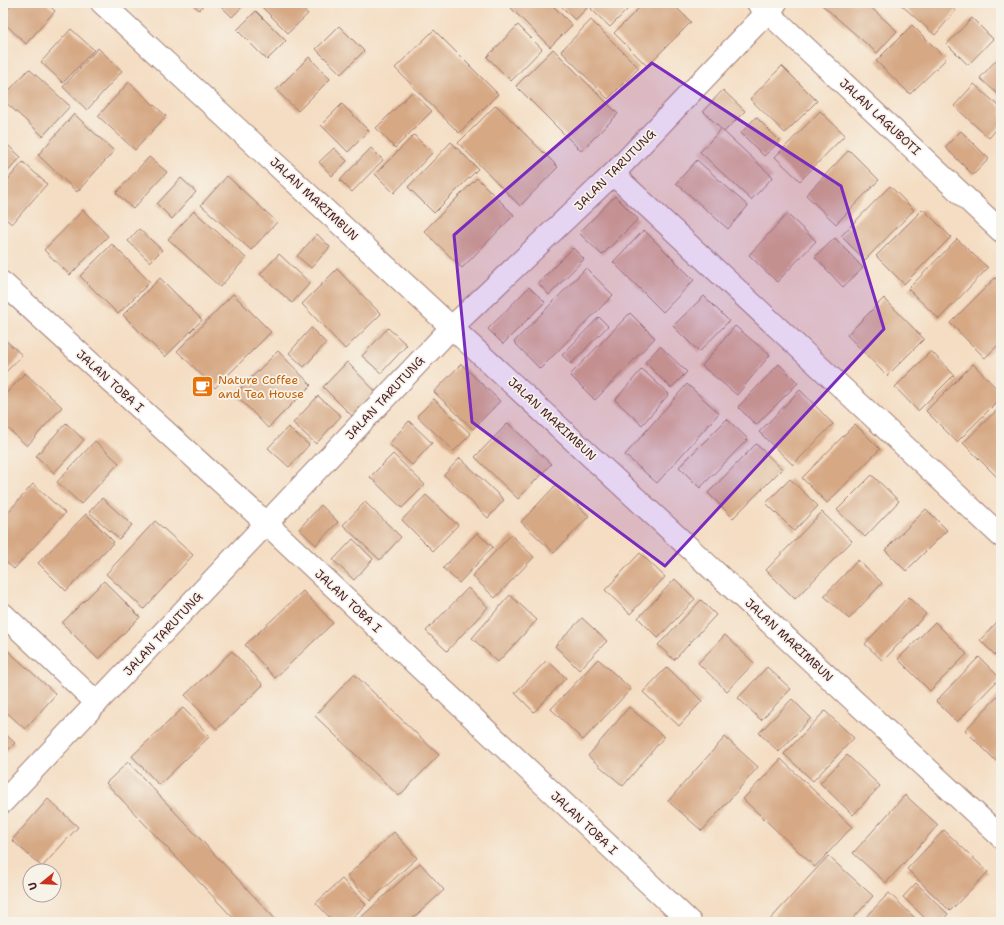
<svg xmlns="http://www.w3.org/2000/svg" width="1004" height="925" font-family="'Shantell Sans',sans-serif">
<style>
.building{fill:#d6a884}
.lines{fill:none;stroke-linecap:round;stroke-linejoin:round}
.minor-casing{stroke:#9f7e76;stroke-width:24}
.minor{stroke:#fff;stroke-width:22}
.marked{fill:#7b2cbf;fill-opacity:0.2;stroke:#7b2cbf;stroke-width:3;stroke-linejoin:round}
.labels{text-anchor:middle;stroke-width:3.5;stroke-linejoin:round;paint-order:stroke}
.street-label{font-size:12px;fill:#4a1f2b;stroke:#f7f3e8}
.food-label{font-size:12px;fill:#c56008;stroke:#f7f3e8;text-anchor:start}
</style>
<rect width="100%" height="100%" fill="#f7f3e8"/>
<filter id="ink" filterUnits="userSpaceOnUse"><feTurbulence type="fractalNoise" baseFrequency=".025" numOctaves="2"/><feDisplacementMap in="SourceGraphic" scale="8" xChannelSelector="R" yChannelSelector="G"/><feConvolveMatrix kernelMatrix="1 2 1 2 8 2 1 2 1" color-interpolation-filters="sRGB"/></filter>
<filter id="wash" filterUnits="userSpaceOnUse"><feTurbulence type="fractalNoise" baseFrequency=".012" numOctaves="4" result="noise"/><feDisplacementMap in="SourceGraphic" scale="16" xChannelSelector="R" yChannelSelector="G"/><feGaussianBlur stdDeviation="0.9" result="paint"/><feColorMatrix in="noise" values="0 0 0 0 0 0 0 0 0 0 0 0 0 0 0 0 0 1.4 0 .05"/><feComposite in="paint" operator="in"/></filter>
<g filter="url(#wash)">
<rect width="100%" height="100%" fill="#f4ddc2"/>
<g id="blocks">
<!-- building -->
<g class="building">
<polygon points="13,3 46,3 55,11 26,44 3,22 3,14"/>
<polygon points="191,3 205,3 199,10"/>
<polygon points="218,3 246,3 232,17"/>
<polygon points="265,3 296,3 308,14 288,33 262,7"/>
<polygon points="516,3 550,3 572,25 550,47 511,8"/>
<polygon points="558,3 592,3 575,20"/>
<polygon points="597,3 634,3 610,27 591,9"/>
<polygon points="644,3 672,3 691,22 647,66 614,33"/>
<polygon points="824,3 866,3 897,31 877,53 822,5"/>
<polygon points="899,3 948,3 956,10 935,35"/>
<polygon points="256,11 286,41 267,60 237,30"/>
<polygon points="972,18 993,39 968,65 947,44"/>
<polygon points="591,20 639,68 608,99 561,51"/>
<polygon points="518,25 542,49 511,81 487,57"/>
<polygon points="912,25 946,59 910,94 876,61"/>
<polygon points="339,26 364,51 341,74 316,49"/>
<polygon points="71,29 94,50 63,83 41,62"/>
<polygon points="434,30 498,94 459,133 395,68"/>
<polygon points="98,48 122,71 87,110 63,87"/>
<polygon points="553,49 618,114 581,151 516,86"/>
<polygon points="309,57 330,79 298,111 276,90"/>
<polygon points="998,58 1001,61 1001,97 980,78"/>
<polygon points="782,66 817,101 785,133 750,99"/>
<polygon points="29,69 70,106 43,136 3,100 3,97"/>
<polygon points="129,82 166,116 135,150 98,116"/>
<polygon points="974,84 1001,108 1001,124 989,138 954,106"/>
<polygon points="723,90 745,111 724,132 703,111"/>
<polygon points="412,92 432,111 395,148 376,128"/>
<polygon points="342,104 369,131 348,152 321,125"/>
<polygon points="496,105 558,167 520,206 458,143"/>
<polygon points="820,111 845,135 800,181 775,157"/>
<polygon points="74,114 114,151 77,192 38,155"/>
<polygon points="756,117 780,141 764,156 741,133"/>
<polygon points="721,129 773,177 751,200 700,152"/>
<polygon points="961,131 989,159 973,175 945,147"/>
<polygon points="414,135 432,153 394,193 375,174"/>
<polygon points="3,141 21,157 3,177"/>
<polygon points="451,142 478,169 434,213 408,187"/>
<polygon points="334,148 347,161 332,176 319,162"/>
<polygon points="371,148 383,160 352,192 340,180"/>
<polygon points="849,150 879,180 836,224 806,195"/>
<polygon points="149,157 167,172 133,209 116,193"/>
<polygon points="697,160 748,206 728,229 676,183"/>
<polygon points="23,162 47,184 12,224 3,217 3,185"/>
<polygon points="227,176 277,222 251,250 201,205"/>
<polygon points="181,178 196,192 172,219 157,204"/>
<polygon points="477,178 514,215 462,268 424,231"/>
<polygon points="890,186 914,210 865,260 841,236"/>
<polygon points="615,196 638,219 602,255 579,233"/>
<polygon points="923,209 951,237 904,284 876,256"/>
<polygon points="83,210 108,236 70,275 44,250"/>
<polygon points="194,211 246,258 220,287 168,239"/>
<polygon points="787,214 816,241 777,282 749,255"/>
<polygon points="139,229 162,250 150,262 128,241"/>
<polygon points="644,230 694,280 663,312 613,262"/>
<polygon points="317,234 330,247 311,268 297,256"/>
<polygon points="835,238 863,268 843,287 815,257"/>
<polygon points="957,239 988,268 939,319 908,289"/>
<polygon points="112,244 150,282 118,314 80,276"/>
<polygon points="573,248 584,259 549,295 538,283"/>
<polygon points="279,254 310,283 292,303 260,274"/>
<polygon points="586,268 613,295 540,369 514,342"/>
<polygon points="337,269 381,314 345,349 302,304"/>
<polygon points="160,278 202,320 165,357 123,315"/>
<polygon points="995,278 1001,284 1001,342 985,358 950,323"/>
<polygon points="529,287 545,302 503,344 488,329"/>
<polygon points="233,294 271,332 215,388 177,351"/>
<polygon points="704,296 729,321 699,352 673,326"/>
<polygon points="884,298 924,339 887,376 847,335"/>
<polygon points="630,313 655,338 595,400 570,375"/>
<polygon points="599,317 608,326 571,364 562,355"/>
<polygon points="735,326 770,355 737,395 702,366"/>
<polygon points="311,328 326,343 304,367 289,353"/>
<polygon points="388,328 407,345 381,373 362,356"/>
<polygon points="3,338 22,355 3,375"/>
<polygon points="660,346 687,372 671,388 645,362"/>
<polygon points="278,351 311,385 268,428 235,394"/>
<polygon points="931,351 954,375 918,411 895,387"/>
<polygon points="347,362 378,394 354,418 323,387"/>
<polygon points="461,364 500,401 473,429 434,392"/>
<polygon points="779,364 798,383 756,425 738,407"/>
<polygon points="973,364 1001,393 1001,398 957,442 926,411"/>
<polygon points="642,369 669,394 642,425 615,400"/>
<polygon points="25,373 62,407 27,446 3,424 3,397"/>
<polygon points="687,384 719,413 657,483 625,455"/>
<polygon points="800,390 833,424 793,465 759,432"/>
<polygon points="318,396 341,416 316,444 293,423"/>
<polygon points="434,399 471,434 454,451 417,416"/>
<polygon points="1001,406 1001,477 999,479 963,443"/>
<polygon points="727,419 748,439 700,488 679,467"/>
<polygon points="409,421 432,443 412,465 389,444"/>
<polygon points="66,423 84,440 54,473 36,456"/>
<polygon points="508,423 551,464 518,499 475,457"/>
<polygon points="855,424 880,449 827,503 802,478"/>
<polygon points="288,427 309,445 289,467 268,448"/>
<polygon points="95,441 119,463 81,504 57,482"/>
<polygon points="756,444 782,469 733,518 708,493"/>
<polygon points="393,454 425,485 402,508 370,477"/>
<polygon points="460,458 504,500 488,518 444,475"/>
<polygon points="872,475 899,501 865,537 837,510"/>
<polygon points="790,479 818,506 794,531 766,503"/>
<polygon points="33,484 65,513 14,569 3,559 3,518"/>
<polygon points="556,485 589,516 554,553 521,522"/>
<polygon points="426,495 458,525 433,551 402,520"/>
<polygon points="102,498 132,525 119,539 89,512"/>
<polygon points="365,502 401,537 380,560 343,525"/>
<polygon points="321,505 338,522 316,545 299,529"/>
<polygon points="926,509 947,530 906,571 885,550"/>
<polygon points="822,512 852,541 795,599 766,570"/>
<polygon points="86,514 114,542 66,591 38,563"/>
<polygon points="155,521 193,555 144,609 106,574"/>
<polygon points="477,533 493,547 459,583 443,568"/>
<polygon points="511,535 534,557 495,598 472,576"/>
<polygon points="353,539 373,559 354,580 333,560"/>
<polygon points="640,553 665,577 630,614 605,590"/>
<polygon points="858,560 882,583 849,619 824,596"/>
<polygon points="675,579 695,599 658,638 638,618"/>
<polygon points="104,581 140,617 98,659 62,623"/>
<polygon points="468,588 488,607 447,651 426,631"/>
<polygon points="303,591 333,623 275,678 245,645"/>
<polygon points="510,595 537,620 498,662 472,638"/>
<polygon points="908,597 926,614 883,661 865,644"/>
<polygon points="701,600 716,615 674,660 658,645"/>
<polygon points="582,618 607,641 579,670 555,646"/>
<polygon points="998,621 1001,624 1001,661 980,640"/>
<polygon points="935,622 967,654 930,691 898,659"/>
<polygon points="725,635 754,663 727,691 698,663"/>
<polygon points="7,650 56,694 25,729 3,709 3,654"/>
<polygon points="232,651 263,685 217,729 185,695"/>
<polygon points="979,657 1000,678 957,722 936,701"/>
<polygon points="598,659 631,689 583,740 551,709"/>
<polygon points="547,660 566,678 534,712 515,693"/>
<polygon points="667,667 702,701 679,726 643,692"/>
<polygon points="767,667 791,689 761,720 738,698"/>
<polygon points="354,674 439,755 399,796 315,716"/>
<polygon points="1001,693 1001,766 965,730"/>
<polygon points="792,699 811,718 779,752 759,733"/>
<polygon points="629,707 664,737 623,786 588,756"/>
<polygon points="183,708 210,736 159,785 132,756"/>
<polygon points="825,711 854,738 813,781 784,754"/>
<polygon points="3,732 15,743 3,755"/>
<polygon points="725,737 758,767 702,831 668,801"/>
<polygon points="847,755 880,786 853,815 820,783"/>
<polygon points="781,759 852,827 815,867 743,799"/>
<polygon points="128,762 278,922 237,922 106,783"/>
<polygon points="905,795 938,825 886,883 853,853"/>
<polygon points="48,799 78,827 42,867 12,840"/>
<polygon points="944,830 988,872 950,911 907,869"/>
<polygon points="394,832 417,858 370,901 347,876"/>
<polygon points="828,856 873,896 850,922 768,922"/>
<polygon points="420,863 444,890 409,922 356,922"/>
<polygon points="342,879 366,905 347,922 334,922 316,903"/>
<polygon points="916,883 948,914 941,922 929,922 903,897"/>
<polygon points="889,893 919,922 861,922"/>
</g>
</g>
</g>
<g filter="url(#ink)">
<use href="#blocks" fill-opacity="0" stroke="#9f7e76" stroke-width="1"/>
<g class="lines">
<defs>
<g id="minor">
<polyline points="102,3 1001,837"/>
<polyline points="758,3 1001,231"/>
<polyline points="613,174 1001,536"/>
<polyline points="3,283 267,524 690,922"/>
<polyline points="3,614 97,703"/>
<polyline points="3,802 452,327 613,174 776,3"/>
</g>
</defs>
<!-- minor casing -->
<use href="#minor" class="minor-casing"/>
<!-- minor -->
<use href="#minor" class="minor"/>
</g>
</g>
<!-- marked area -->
<path class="marked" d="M652,63L841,186L884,329L665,566L472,422L454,235Z"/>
<!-- icons -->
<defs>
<symbol id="cafe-square" viewBox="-11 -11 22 22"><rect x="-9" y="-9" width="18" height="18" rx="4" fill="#e8710a" stroke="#f7f3e8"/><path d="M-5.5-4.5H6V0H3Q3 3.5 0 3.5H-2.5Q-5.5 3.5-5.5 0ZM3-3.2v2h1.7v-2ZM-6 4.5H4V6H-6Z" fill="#fff"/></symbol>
</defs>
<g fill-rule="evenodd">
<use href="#cafe-square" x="190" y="374" width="25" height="25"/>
</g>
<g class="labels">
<!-- street labels -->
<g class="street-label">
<text transform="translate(880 117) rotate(43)" y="4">JALAN LAGUBOTI</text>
<text transform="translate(615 170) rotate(-45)" y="4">JALAN TARUTUNG</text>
<text transform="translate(314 199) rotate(43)" y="4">JALAN MARIMBUN</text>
<text transform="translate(110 381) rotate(42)" y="4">JALAN TOBA I</text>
<text transform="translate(385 398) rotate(-47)" y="4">JALAN TARUTUNG</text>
<text transform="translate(552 419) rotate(43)" y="4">JALAN MARIMBUN</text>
<text transform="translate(348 601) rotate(43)" y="4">JALAN TOBA I</text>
<text transform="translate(163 634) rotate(-47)" y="4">JALAN TARUTUNG</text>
<text transform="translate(789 640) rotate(43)" y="4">JALAN MARIMBUN</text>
<text transform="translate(584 823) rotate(43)" y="4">JALAN TOBA I</text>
</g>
<!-- food labels -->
<g class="food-label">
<text x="218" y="384">Nature Coffee<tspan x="218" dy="14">and Tea House</tspan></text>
</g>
</g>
<!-- margin -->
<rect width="1004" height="925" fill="none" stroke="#f7f3e8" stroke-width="16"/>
<!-- north arrow -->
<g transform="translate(42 883) rotate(252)"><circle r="19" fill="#f7f3e8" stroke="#b29e9c"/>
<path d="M0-3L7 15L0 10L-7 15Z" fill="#c8321e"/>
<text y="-6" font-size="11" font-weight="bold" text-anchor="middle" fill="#4a1f2b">U</text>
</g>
</svg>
